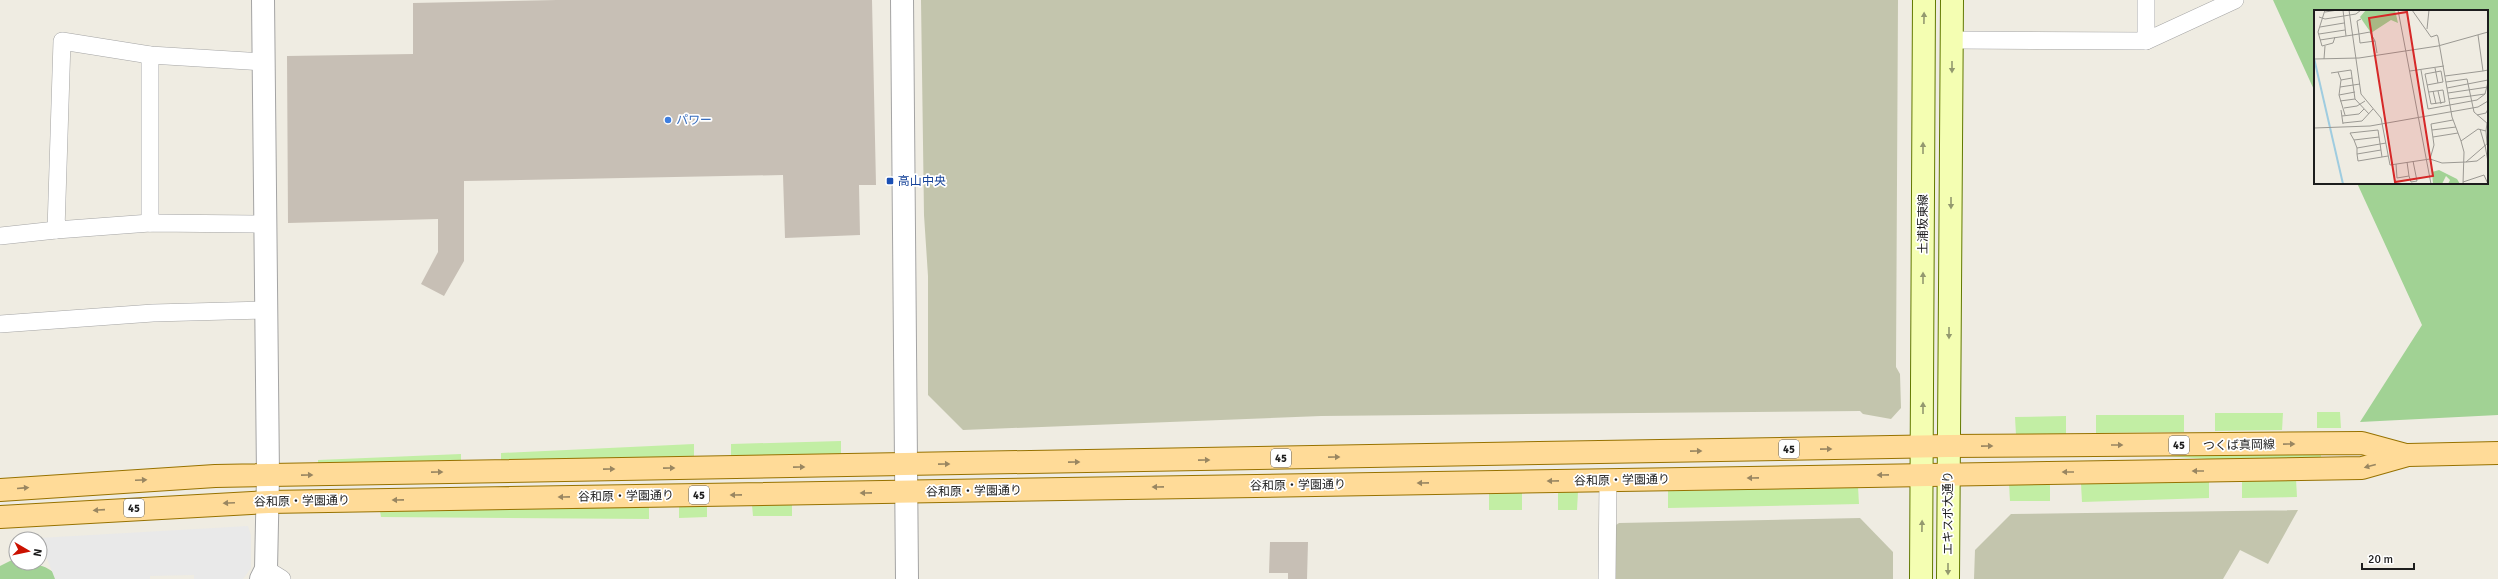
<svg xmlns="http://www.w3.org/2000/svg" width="2498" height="579" font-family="Signika,'Noto Sans JP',sans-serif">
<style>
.construction{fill:#c3c5ad}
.grass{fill:#c2eea4}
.forest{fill:#a1d294}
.parking{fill:#e9e9e9}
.building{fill:#c7bfb5}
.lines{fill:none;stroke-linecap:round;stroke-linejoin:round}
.minor-casing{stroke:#a4a4a4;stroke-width:18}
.tertiary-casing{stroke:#a4a4a4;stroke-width:24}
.secondary-casing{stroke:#627900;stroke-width:24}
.primary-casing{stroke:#977200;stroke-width:24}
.minor{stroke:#fff;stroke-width:17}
.tertiary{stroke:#fff;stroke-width:22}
.secondary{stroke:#f4feb2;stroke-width:22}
.primary{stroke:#ffdb98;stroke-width:22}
.oneway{fill:#93996f}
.oneway2{fill:#998661}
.shop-dot{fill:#3f7fe0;stroke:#fff;stroke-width:1.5}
.transit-dot{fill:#1a4fb4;stroke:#fff;stroke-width:1.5}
.labels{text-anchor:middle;stroke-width:3.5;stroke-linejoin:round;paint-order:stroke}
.shield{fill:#fff;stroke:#616161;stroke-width:1}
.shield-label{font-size:11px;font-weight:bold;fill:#1d1d1d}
.shop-label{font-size:12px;fill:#366cbe;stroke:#fff;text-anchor:start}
.transit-label{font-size:12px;fill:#164399;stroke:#fff;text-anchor:start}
.street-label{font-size:12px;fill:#1d1d1d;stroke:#fff}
.inset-river{fill:none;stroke:#9fcce0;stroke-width:2}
.inset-road{fill:none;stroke:#9b9993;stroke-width:1}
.view{fill:#d62828;fill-opacity:0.15;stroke:#d62828;stroke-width:2}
.inset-edge{fill:none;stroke:#1d1d1d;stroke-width:2}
</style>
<rect width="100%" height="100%" fill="#efece2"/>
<!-- construction -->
<g class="construction">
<polygon points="921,0 1898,0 1896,367 1900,374 1901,408 1891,419 1863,414 1860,411 1321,416 963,430 928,395 928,276 924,215"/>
<polygon points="2298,510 2268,564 2240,550 2223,579 1974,579 1975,550 2011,514"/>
<polygon points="1860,518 1893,552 1893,579 1616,579 1616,525 1619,523"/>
</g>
<!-- grass -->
<g class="grass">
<polygon points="2317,412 2340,412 2341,428 2317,428"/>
<polygon points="2215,413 2283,413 2282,430 2215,431"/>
<polygon points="2096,415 2184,415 2184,432 2096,433"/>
<polygon points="2066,416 2066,434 2016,435 2015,417"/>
<polygon points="841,441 841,455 731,457 731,444"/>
<polygon points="694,444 694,457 501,460 501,453"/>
<polygon points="2166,453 2321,454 2321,457 2236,461 2166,456"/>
<polygon points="461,454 461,461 318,463 318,460"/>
<polygon points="2296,479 2297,497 2242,498 2242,480"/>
<polygon points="2209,480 2209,498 2082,502 2081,484"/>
<polygon points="2050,483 2050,501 2010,501 2009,484"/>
<polygon points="1858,487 1859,504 1668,508 1668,491"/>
<polygon points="1558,492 1578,492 1577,510 1558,510"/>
<rect x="1489" y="493" width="33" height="17"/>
<polygon points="792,504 792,516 753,516 752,505"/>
<polygon points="679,505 707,505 707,517 679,518"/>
<polygon points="649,507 649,519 381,517 380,511"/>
</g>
<!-- forest -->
<g class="forest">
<polygon points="2273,0 2498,0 2498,415 2360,422 2422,325 2357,183 2487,183 2487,11 2315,11 2315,92"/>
<path d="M16,558V563C31,563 50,564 59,579H0V566Z"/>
</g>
<!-- parking -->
<polygon class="parking" points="248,526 251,535 251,568 243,579 194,579 194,575 150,576 150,579 55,579 39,538"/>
<!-- building -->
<g class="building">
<polygon points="557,0 872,0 876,185 859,185 860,235 785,238 783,175 464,181 464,261 444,296 421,284 438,252 438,219 288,223 287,56 413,54 413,3"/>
<polygon points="1270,542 1308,542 1307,579 1288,579 1288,573 1269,573"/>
</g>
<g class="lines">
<defs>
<g id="minor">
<polyline points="1952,40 2146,41 2235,0"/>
<polyline points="2146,41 2146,0"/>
<polyline points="263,62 150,55 62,41 56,230 150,223 266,224"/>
<polyline points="150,223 150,55"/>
<polyline points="0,236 56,230"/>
<polyline points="0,324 153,313 267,310"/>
<polyline points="266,569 282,579"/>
<polyline points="1607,579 1608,481"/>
</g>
<g id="tertiary">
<polyline points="902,0 907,579"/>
<polyline points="261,579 266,569 268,476 263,0"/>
</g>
<g id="secondary">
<polyline points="1921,579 1924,0"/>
<polyline points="1948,579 1952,0"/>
</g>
<g id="primary">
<polyline points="0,490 215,476 1948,446 2362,443 2406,455"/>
<polyline points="0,517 268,502 2362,468 2408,455 2498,453"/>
</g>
</defs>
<!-- minor casing -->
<use href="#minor" class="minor-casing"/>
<!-- tertiary casing -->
<use href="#tertiary" class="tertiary-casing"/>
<!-- secondary casing -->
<use href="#secondary" class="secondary-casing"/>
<!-- primary casing -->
<use href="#primary" class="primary-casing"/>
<!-- minor -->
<use href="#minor" class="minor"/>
<!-- tertiary -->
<use href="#tertiary" class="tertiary"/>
<!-- secondary -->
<use href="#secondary" class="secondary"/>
<!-- primary -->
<use href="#primary" class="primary"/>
</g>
<!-- one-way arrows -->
<defs><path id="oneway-solid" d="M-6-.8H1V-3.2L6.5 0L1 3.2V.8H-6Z"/></defs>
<g class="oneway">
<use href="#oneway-solid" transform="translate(1924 18) rotate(-89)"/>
<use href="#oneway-solid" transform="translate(1952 67) rotate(90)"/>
<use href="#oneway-solid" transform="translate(1923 148) rotate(-90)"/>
<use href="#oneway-solid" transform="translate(1951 203) rotate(90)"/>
<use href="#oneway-solid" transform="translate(1923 278) rotate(-90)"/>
<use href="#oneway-solid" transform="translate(1949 333) rotate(90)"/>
<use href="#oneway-solid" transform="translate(1923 408) rotate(-90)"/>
<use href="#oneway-solid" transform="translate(1922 526) rotate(-89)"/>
<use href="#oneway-solid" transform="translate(1948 569) rotate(90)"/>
</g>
<g class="oneway2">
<use href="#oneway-solid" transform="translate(2289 444) rotate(-1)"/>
<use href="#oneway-solid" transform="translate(2117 445)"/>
<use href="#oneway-solid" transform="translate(1987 446) rotate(-1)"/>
<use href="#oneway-solid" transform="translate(1826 449) rotate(-1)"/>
<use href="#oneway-solid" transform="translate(1696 451) rotate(-1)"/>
<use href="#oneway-solid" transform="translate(1334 457) rotate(-1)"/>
<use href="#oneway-solid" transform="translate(1204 460) rotate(-1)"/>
<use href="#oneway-solid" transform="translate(1074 462) rotate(-1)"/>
<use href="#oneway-solid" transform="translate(944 464) rotate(-1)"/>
<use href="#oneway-solid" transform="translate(2370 466) rotate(165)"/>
<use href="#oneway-solid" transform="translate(799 467) rotate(-1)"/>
<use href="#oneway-solid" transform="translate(669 468) rotate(-1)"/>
<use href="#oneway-solid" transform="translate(609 469) rotate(-1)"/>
<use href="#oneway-solid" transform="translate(2198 471) rotate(180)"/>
<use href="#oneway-solid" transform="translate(437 472) rotate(-1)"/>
<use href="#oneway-solid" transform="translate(2068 472) rotate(180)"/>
<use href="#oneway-solid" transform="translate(307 475) rotate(-1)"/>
<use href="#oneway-solid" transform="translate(1883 475) rotate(179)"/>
<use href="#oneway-solid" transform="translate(1753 478) rotate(179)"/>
<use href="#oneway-solid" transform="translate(141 480) rotate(-3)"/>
<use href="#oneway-solid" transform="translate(1553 481) rotate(179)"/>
<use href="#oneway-solid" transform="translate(1423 483) rotate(179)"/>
<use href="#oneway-solid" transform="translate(1158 487) rotate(179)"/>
<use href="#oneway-solid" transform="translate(23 488) rotate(-5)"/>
<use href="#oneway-solid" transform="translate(866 493) rotate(179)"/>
<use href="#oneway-solid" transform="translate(736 495) rotate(179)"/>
<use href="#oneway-solid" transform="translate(564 497) rotate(179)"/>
<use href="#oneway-solid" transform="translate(398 500) rotate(179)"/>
<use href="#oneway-solid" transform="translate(229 503) rotate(177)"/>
<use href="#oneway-solid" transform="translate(99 510) rotate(176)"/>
</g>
<!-- markers -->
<circle class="shop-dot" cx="668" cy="120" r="4"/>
<rect class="transit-dot" x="886" y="177" width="8" height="8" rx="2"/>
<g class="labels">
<!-- shield labels -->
<g class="shield">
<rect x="2169" y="436" width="20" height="18" rx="3"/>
<rect x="1779" y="440" width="20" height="18" rx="3"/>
<rect x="1271" y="449" width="20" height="18" rx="3"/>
<rect x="689" y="486" width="20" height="18" rx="3"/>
<rect x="124" y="499" width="20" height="18" rx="3"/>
</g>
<g class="shield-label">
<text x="2179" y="449">45</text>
<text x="1789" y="453">45</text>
<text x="1281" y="462">45</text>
<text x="699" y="499">45</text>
<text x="134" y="512">45</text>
</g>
<!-- shop labels -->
<g class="shop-label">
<text x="676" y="124">パワー</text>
</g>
<!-- transit labels -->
<g class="transit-label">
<text x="898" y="185">高山中央</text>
</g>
<!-- street labels -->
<g class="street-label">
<text transform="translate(1923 224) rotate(-90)" y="4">土浦坂東線</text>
<text transform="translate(2239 445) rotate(-1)" y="4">つくば真岡線</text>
<text transform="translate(1622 480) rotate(-1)" y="4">谷和原・学園通り</text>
<text transform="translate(1298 485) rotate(-1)" y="4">谷和原・学園通り</text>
<text transform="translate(974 491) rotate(-1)" y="4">谷和原・学園通り</text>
<text transform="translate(626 496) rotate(-1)" y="4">谷和原・学園通り</text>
<text transform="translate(302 501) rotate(-1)" y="4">谷和原・学園通り</text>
<text transform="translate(1948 513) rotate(-90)" y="4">エキスポ大通り</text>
</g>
</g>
<!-- overview -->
<g transform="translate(2314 10)">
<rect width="174" height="174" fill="#efece2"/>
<path d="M52,0H81L84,13L77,10L57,23L46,7ZM125,160L143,169L146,174H134L136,170L132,166L128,174H119L118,162Z" fill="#a1d294"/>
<path class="inset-river" d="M0,48L29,174"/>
<path class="inset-road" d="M11,0L4,22L8,36L19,33L21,27M29,0L32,26M35,0L47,84L67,108L76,155L116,149L128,153L152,152L174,133M84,0L117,174M98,0L117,27L123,25L124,27L138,107L147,131M11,2L24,0M5,7L11,9L42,4L47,0M47,9L43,11L45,24L56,22L61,31L63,43M6,17L30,13M113,19L115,0M5,24L31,20M164,25L169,61L174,60M6,30L45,24L46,33L61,31M0,49L45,48L124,36L174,22M10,49L11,36M121,58L124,73M107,60L114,99L163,90L171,84L174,72M96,61L130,56M24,62L27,70L38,68M17,63L37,60L41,89L55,104M131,66L169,61M27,70L25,85L31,105M132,72L153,69L160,102L174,114M113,75L129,72L127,61L111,64L117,94L131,92L129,80L115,82M26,77L46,74M133,78L174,70M119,81L122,94M124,81L127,94M134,83L174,77M25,85L41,82M135,89L171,84M26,91L41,89M30,98L43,96L51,91M27,100L29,114M163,105L172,103L174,99M28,106L45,104L50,99M29,113L48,111L59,99M0,118L56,116L164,97L174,91M166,119L171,136M118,120L142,117M172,121L173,134M119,127L144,123M40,130L36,123L64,120L68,147M171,135L174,152M43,138L40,130L65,127M67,140L43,144L44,151L74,146M43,144V138L72,133M116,149L120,135L117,114L139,110M152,152L163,151L171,145M82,154L83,168L95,166L93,152M95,166L97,172L103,171L99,151M149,172L170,165L174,174M149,174L150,142L147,131L164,119L172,121L173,113"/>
<path class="view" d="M93,2L119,166L81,172L55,8Z"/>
<rect width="174" height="174" class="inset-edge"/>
</g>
<!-- north arrow -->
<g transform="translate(28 551) rotate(99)"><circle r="19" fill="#ffffff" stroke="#a5a5a5"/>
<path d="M0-3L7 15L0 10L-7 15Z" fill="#cb1100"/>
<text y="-6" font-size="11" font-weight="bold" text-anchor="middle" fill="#1d1d1d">N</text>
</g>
<!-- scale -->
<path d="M2362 563v6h52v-6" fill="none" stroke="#1d1d1d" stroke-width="2"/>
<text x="2368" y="563" font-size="12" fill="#1d1d1d" stroke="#ffffff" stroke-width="3" paint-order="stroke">20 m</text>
</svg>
